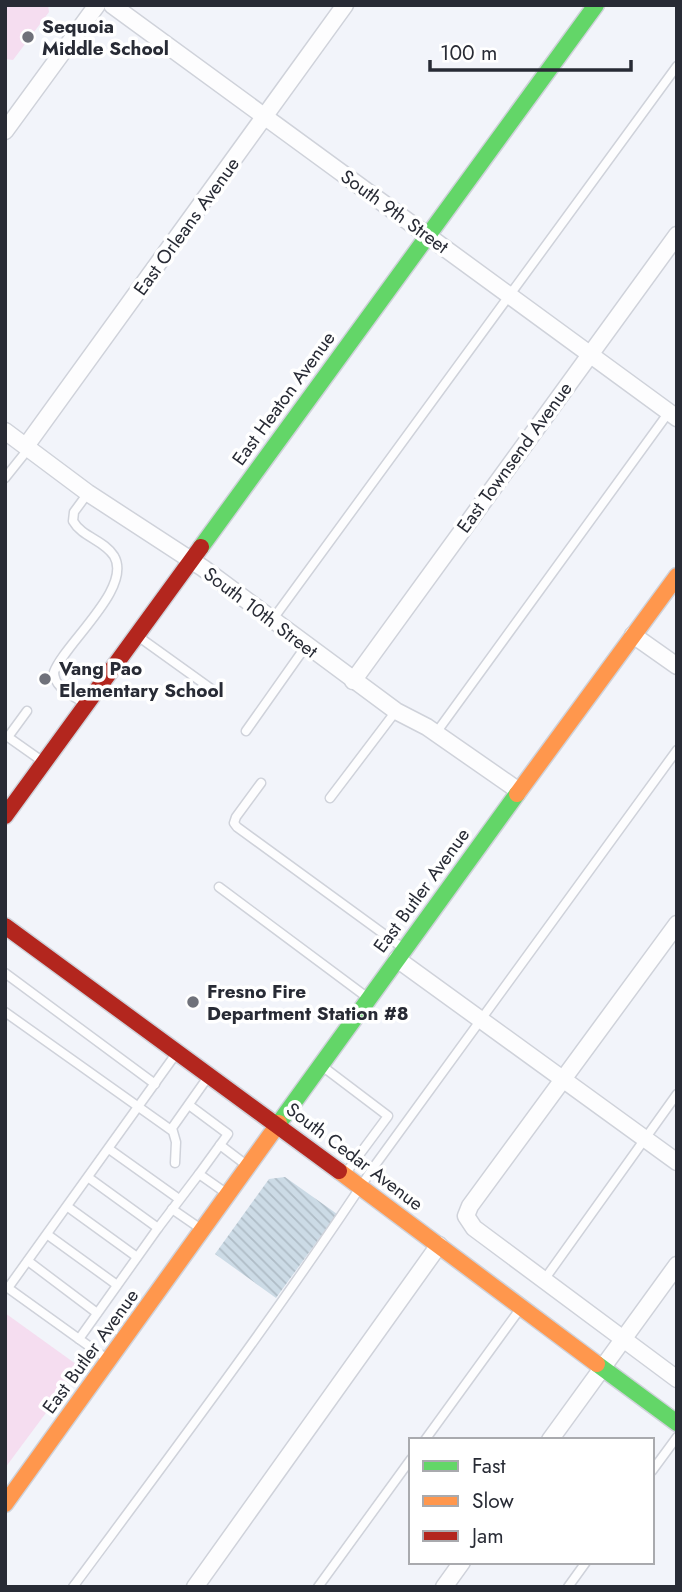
<svg xmlns="http://www.w3.org/2000/svg" width="682" height="1592" font-family="Jost,sans-serif">
<style>
.grass{fill:#f5ddf0}
.building{fill:url(#building-back-hatch)}
.lines{fill:none;stroke-linecap:round;stroke-linejoin:round}
.lane-casing{stroke:#cfd2da;stroke-width:11}
.street-casing{stroke:#cfd2da;stroke-width:19}
.fast-casing{stroke:#cfd2da;stroke-width:19}
.slow-casing{stroke:#cfd2da;stroke-width:19}
.jam-casing{stroke:#cfd2da;stroke-width:19}
.lane{stroke:#fdfdfe;stroke-width:8}
.street{stroke:#fdfdfe;stroke-width:16}
.fast{stroke:#63d668;stroke-width:16}
.slow{stroke:#ff974d;stroke-width:16}
.jam{stroke:#b3261e;stroke-width:16}
.poi-dot{fill:#6f717a;stroke:#fff;stroke-width:2.5}
.labels{text-anchor:middle;stroke-width:7;stroke-linejoin:round;paint-order:stroke}
.poi-label{font-size:19px;font-weight:bold;fill:#282b35;stroke:#fff;text-anchor:start}
.street-label{font-size:19px;fill:#282b35;stroke:#fff}
</style>
<defs>
<pattern id="building-back-hatch" width="6" height="6" patternUnits="userSpaceOnUse" patternTransform="scale(1.75)"><rect width="6" height="6" fill="#ccdbe6"/><path d="M-1 5l2 2M0 0l6 6M5-1l2 2" fill="none" stroke="#afbcc6"/></pattern>
</defs>
<rect width="100%" height="100%" fill="#f2f4fa"/>
<!-- grass -->
<g class="grass">
<polygon points="5,5 48,5 49,12 13,60 5,59"/>
<polygon points="5,1313 80,1367 5,1468"/>
</g>
<!-- building -->
<polygon class="building" points="285,1177 337,1214 276,1298 215,1254 269,1179"/>
<g class="lines">
<defs>
<g id="lane">
<polyline points="5,478 29,448"/>
<polyline points="273,619 677,66"/>
<polyline points="139,637 217,693"/>
<path d="M84,703C72,695 54,688 54,672C65,643 133,588 114,556C104,540 82,537 73,521L74,512L88,493"/>
<polyline points="27,711 8,737 42,761"/>
<polyline points="246,731 306,646"/>
<polyline points="436,733 669,412"/>
<polyline points="261,783 236,817 234,823 237,827 403,948"/>
<polyline points="330,798 396,711"/>
<polyline points="219,887 368,998"/>
<polyline points="5,973 155,1084"/>
<polyline points="5,1012 171,1130"/>
<polyline points="322,1066 388,1116 345,1174"/>
<polyline points="189,1105 228,1134 199,1174 226,1193"/>
<polyline points="220,1145 245,1164"/>
<polyline points="109,1149 179,1199"/>
<polyline points="175,1163 176,1142 172,1128 208,1077"/>
<polyline points="89,1178 158,1228"/>
<polyline points="68,1207 137,1257"/>
<polyline points="172,1209 201,1229"/>
<polyline points="48,1235 117,1285"/>
<polyline points="28,1261 97,1313"/>
<polyline points="544,1280 677,1094"/>
<polyline points="79,1339 8,1288 178,1051"/>
<polyline points="107,1359 79,1339 158,1228 199,1174"/>
<polyline points="425,1440 520,1309"/>
<polyline points="652,1471 677,1437"/>
<path d="M73,1587C175,1449 279,1311 373,1168L677,750"/>
<polyline points="318,1587 411,1459"/>
<polyline points="568,1587 586,1562"/>
</g>
<g id="street">
<polyline points="112,5 677,418"/>
<polyline points="5,131 97,5"/>
<polyline points="5,431 88,493 203,568 396,711 427,727 519,791"/>
<polyline points="26,446 345,5"/>
<polyline points="633,635 677,666"/>
<polyline points="353,681 677,235"/>
<polyline points="677,924 470,1206 466,1216 474,1228 677,1379"/>
<polyline points="397,959 677,1162"/>
<polyline points="550,1440 677,1265"/>
<polyline points="195,1587 439,1245"/>
<polyline points="444,1587 462,1562"/>
</g>
<g id="fast">
<polyline points="201,547 596,5"/>
<polyline points="279,1123 517,794"/>
<polyline points="597,1364 677,1423"/>
</g>
<g id="slow">
<polyline points="517,794 677,576"/>
<polyline points="339,1171 597,1364"/>
<polyline points="5,1504 279,1123"/>
</g>
<g id="jam">
<polyline points="5,816 201,547"/>
<polyline points="5,926 339,1171"/>
</g>
</defs>
<!-- lane casing -->
<use href="#lane" class="lane-casing"/>
<!-- street casing -->
<use href="#street" class="street-casing"/>
<!-- fast casing -->
<use href="#fast" class="fast-casing"/>
<!-- slow casing -->
<use href="#slow" class="slow-casing"/>
<!-- jam casing -->
<use href="#jam" class="jam-casing"/>
<!-- lane -->
<use href="#lane" class="lane"/>
<!-- street -->
<use href="#street" class="street"/>
<!-- fast -->
<use href="#fast" class="fast"/>
<!-- slow -->
<use href="#slow" class="slow"/>
<!-- jam -->
<use href="#jam" class="jam"/>
</g>
<!-- markers -->
<g class="poi-dot">
<circle cx="28" cy="37" r="7"/>
<circle cx="45" cy="679" r="7"/>
<circle cx="193" cy="1002" r="7"/>
</g>
<g class="labels">
<!-- poi labels -->
<g class="poi-label">
<text x="42" y="33">Sequoia<tspan x="42" dy="22">Middle School</tspan></text>
<text x="59" y="675">Vang Pao<tspan x="59" dy="22">Elementary School</tspan></text>
<text x="207" y="998">Fresno Fire<tspan x="207" dy="22">Department Station #8</tspan></text>
</g>
<!-- street labels -->
<g class="street-label">
<text transform="translate(395 211) rotate(36)" y="7">South 9th Street</text>
<text transform="translate(186 226) rotate(-54)" y="7">East Orleans Avenue</text>
<text transform="translate(283 398) rotate(-54)" y="7">East Heaton Avenue</text>
<text transform="translate(514 457) rotate(-54)" y="7">East Townsend Avenue</text>
<text transform="translate(261 612) rotate(37)" y="7">South 10th Street</text>
<text transform="translate(421 890) rotate(-54)" y="7">East Butler Avenue</text>
<text transform="translate(355 1156) rotate(37)" y="7">South Cedar Avenue</text>
<text transform="translate(90 1351) rotate(-54)" y="7">East Butler Avenue</text>
</g>
</g>
<!-- border -->
<rect width="682" height="1592" fill="none" stroke="#282b35" stroke-width="14"/>
<!-- legend -->
<rect x="409" y="1438" width="245" height="126" fill="#ffffff" stroke="#a9aaae" stroke-width="2"/>
<rect x="423" y="1461" width="35" height="10" fill="#63d668" stroke="#a9aaae" stroke-width="2"/>
<text x="472" y="1473" font-size="21" fill="#282b35">Fast</text>
<rect x="423" y="1496" width="35" height="10" fill="#ff974d" stroke="#a9aaae" stroke-width="2"/>
<text x="472" y="1508" font-size="21" fill="#282b35">Slow</text>
<rect x="423" y="1531" width="35" height="10" fill="#b3261e" stroke="#a9aaae" stroke-width="2"/>
<text x="472" y="1543" font-size="21" fill="#282b35">Jam</text>
<!-- scale -->
<path d="M430 60v10h201v-10" fill="none" stroke="#282b35" stroke-width="3.5"/>
<text x="440" y="60" font-size="21" fill="#282b35" stroke="#ffffff" stroke-width="5" paint-order="stroke">100 m</text>
</svg>
